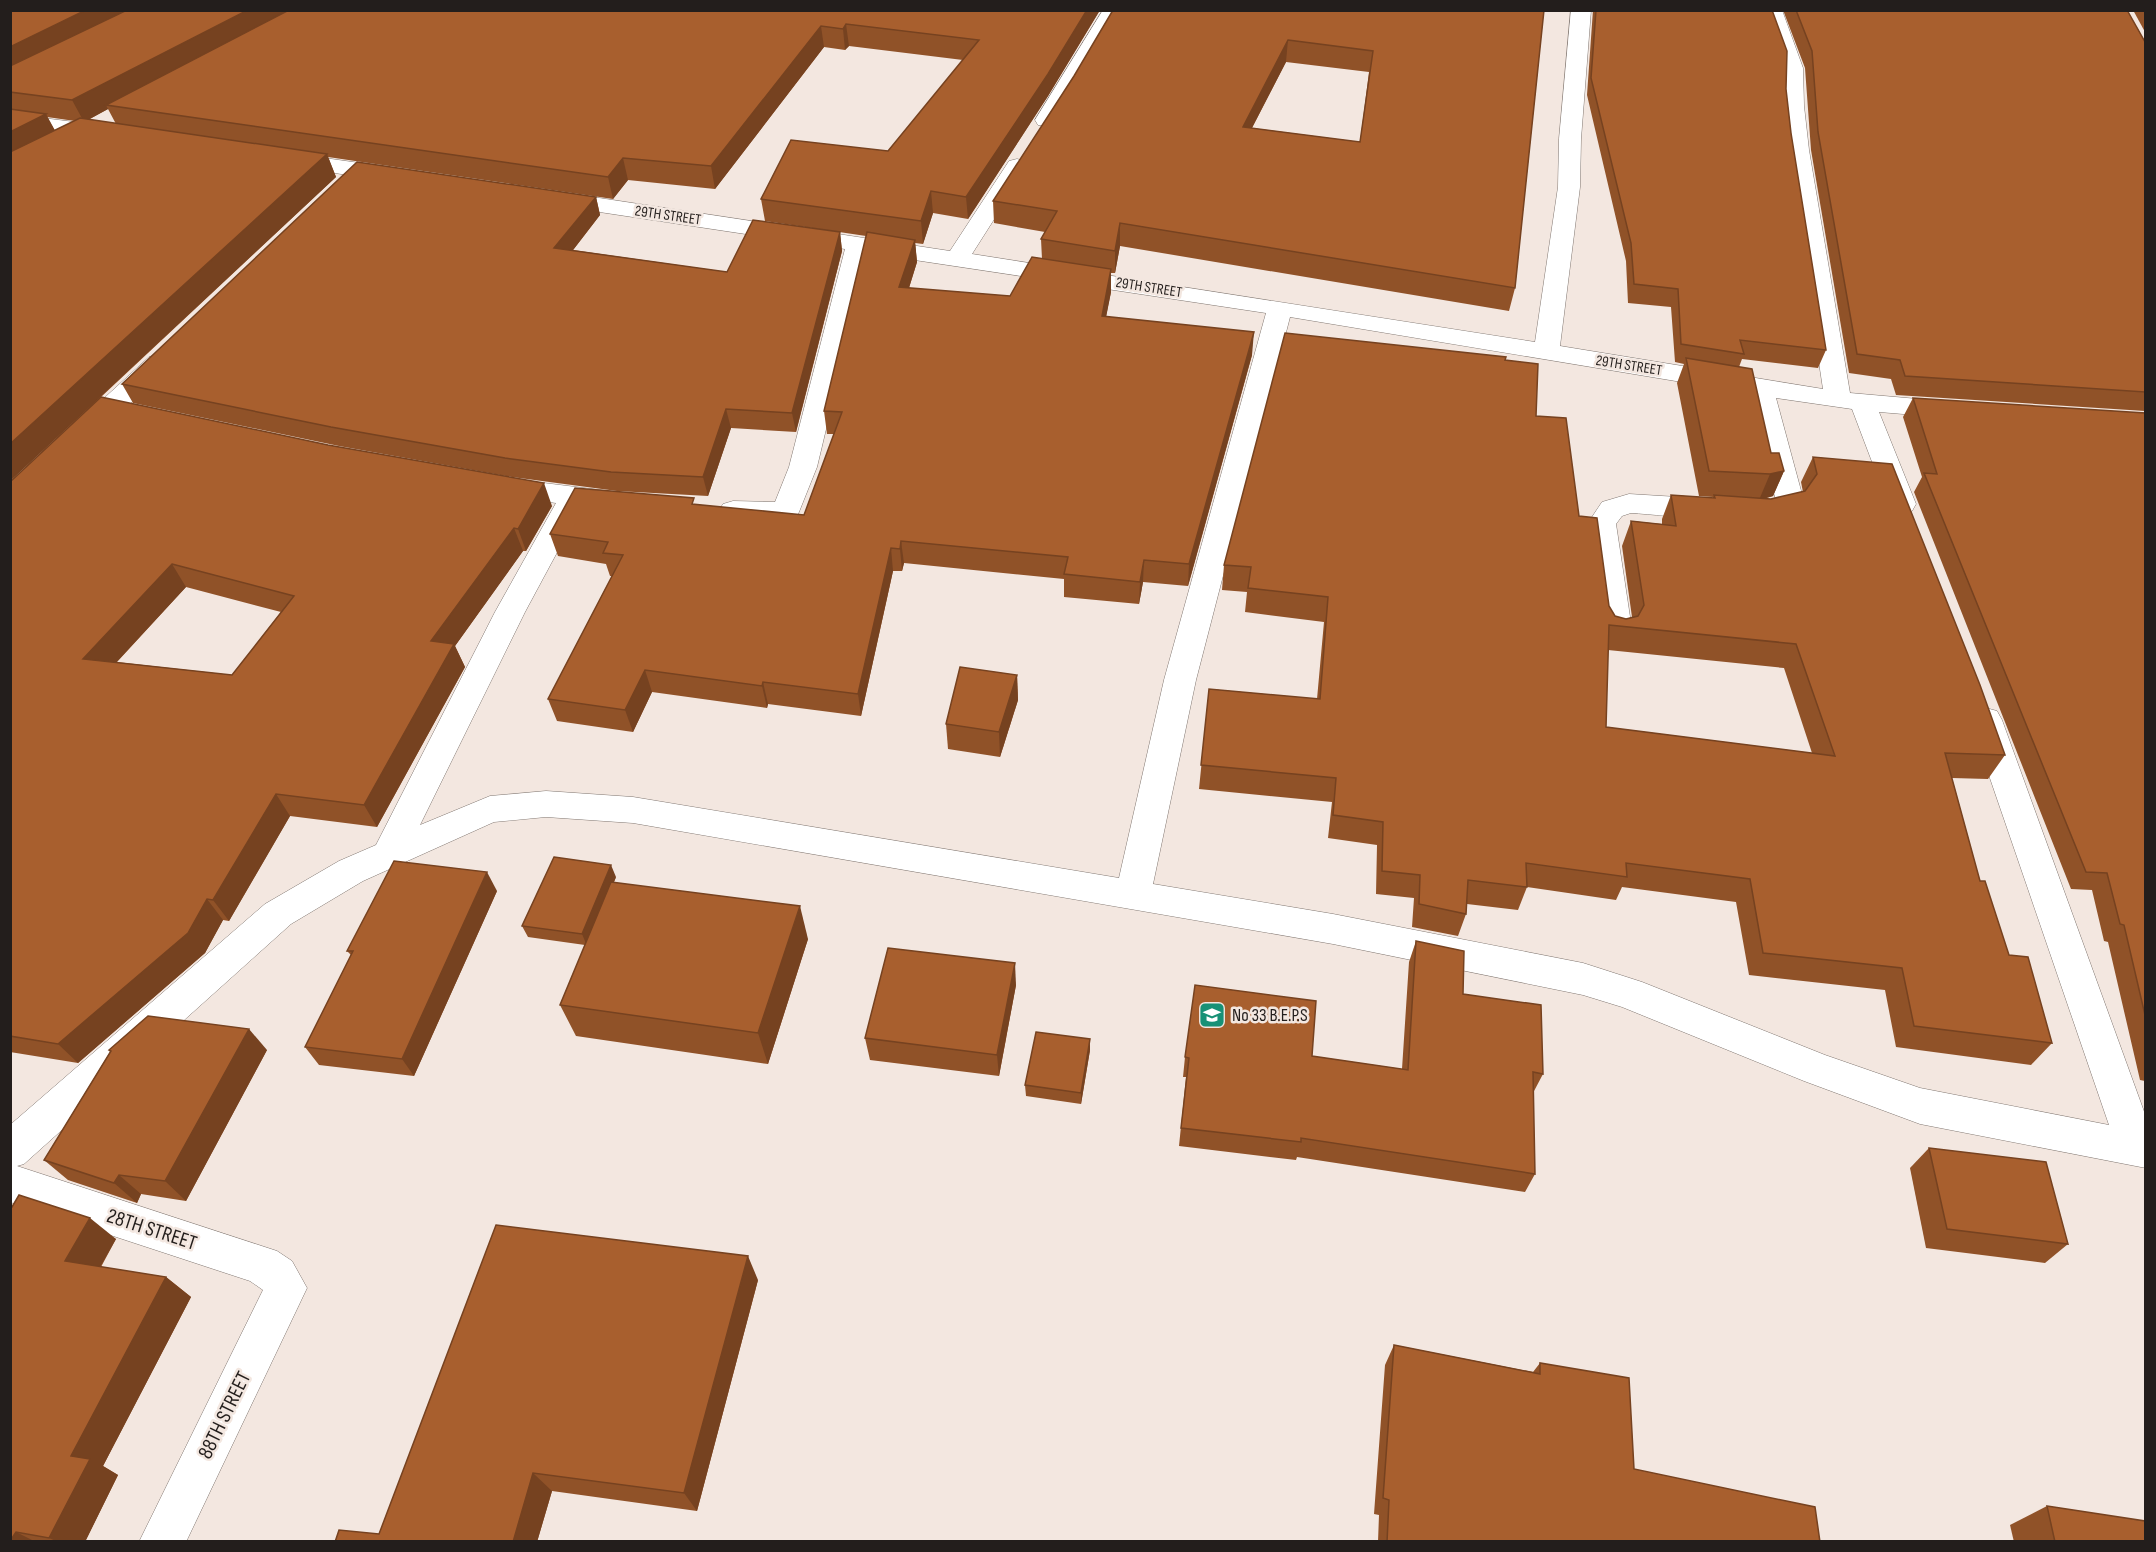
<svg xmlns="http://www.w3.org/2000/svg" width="2156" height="1552" font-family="'Sofia Sans Condensed',sans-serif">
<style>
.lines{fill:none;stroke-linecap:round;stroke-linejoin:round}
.minor-casing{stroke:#817771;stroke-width:1}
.minor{fill:#fff;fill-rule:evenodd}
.wall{fill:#905228;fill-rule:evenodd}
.shaded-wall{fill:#764220}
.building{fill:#a85f2e;stroke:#764220;stroke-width:1.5;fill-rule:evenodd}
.labels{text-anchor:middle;stroke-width:5;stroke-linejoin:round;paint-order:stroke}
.far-street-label{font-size:15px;fill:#231e1c;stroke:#f3e7e0}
.poi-label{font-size:18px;fill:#231e1c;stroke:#f3e7e0;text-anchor:start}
.near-street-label{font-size:21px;fill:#231e1c;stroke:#f3e7e0}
</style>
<rect width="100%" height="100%" fill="#f3e7e0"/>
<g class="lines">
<defs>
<g id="minor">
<polygon points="1103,10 1123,10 1054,125 1046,126 1038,125 1035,120"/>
<path d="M1571,10H1591L1581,139L1580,187L1560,346L1823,389L1787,150L1782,106L1783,68L1762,10H1782L1803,68L1804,106L1809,150L1850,393L1952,402L1961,404L1965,410L1961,416L1952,418L1879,412L1916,504L1912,511L1902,513L1892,511L1888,504L1852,409L1776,398L1803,498C1799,504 1795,513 1788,515C1758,528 1668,515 1631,513L1622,516L1616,524L1632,630L1628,638L1617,641L1606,638L1602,630L1588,523L1602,502L1629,494L1759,502L1772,500L1775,497L1748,393L1290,317L1196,680L1153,884L1333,914L1583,963L1642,982L1825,1055L1920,1088L2109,1125L1970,720L1975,711L1986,708L1997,711L2002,720L2146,1117V1168L1920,1124L1804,1081L1622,1007L1583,995L1333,944L633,823L546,817L494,822L363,881L291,924L24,1164L17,1166L277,1251L292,1261L307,1288L186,1542H139L263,1290L250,1281L10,1202V1125L265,904L339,861L376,845L495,612L556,503L493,494L489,487L493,480L503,478L616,492L626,494L630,501L626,508L616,510L582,506L525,612L420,825L490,796L546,791L633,797L1119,878L1164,680L1266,313L868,253L817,467L799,512L795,519C774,524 744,523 723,518L719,511L723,504L733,501L775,502L789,467L845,249L553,205L545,203L541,198L545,193L553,191L950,251L1009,161L1017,159L1025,161L1028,166L972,254L1535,342L1558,187L1559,139Z"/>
<polygon points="10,114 107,126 115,128 118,133 115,138 107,140 10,127"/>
<polygon points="289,153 395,168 403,170 406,175 403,180 395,182 281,165 278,160 281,155"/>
<polygon points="158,355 167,357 171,363 167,369 96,436 86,439 76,436 72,430 76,424 149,357"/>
</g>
</defs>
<!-- minor casing -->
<use href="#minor" class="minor-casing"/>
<!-- minor -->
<use href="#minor" class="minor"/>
</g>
<!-- wall -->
<g class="wall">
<path d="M10,10H1100L1048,96L968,219L933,213L923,244L915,243L917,262L909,288L1010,296L1042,259L1041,239L1045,232L994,223L993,201L1074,76L1113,10H1544L1515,288L1509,311L1120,246L1115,273H1111V292L1106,316L1252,355L1188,586L1143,582L1139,604L1064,597V579L904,563L902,571H893L861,716L768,704L767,708L652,692L633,732L557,721L548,699L612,576H610L606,564L558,556L550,534L696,505L804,515L834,434H827L824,411L866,236L765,221L761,199L888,151L963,60L849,46L845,50L824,47L715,189L628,180L613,199L328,157L336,177L101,397L552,506L526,551H523L455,646L465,667L377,827L290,816L229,921L223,920L205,953L78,1063L10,1052V482L92,405L10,481ZM1286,62L1369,72L1360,142L1252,128ZM108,109L116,124L88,120ZM47,117L75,121L55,131ZM186,587L281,612L232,675L117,662Z"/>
<path d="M1593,10H1772L1786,89L1791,133L1826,350L1818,368L1742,359L1739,367L1771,453L1784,471L1773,496L1763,499H1771L1803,492L1801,482L1813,457L2005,755L1988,779L1952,778L1980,881L2009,955L2052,1043L2031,1065L1896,1047L1885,990L1749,975L1736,902L1622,887L1616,900L1527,887L1518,910L1467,904L1466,914L1458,936L1412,927L1414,898L1376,894L1377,845L1328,838L1332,802L1199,789L1209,689L1317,699L1324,622L1245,612L1247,592L1222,590L1224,565L1505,360L1536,416L1579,516L1609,606L1615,616L1626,619L1632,617L1622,546L1631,521L1662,524V519L1671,495L1713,498V497L1699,496L1677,383L1684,364L1675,362L1671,307L1628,303L1626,261L1587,95ZM1608,650L1784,668L1812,753L1606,727Z"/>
<polygon points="1783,10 2127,10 2145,42 2145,411 1896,395 1891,379 1849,373 1811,150 1805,68"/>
<polygon points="2133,10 2145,10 2145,32"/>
<polygon points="596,197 600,215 573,250 727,272 840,232 842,251 796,432 731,428 708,496 617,491 512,477 339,446 133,403 122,384"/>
<polygon points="1913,398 2145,413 2145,1081 2140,1080 2108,942 2104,941 2092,890 2071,889 1914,492 1922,477 1903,417"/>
<polygon points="1017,675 1018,700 1000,757 948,749 946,724"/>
<polygon points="616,877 614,882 808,939 768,1064 576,1036 560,1005 585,945 528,937 522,926"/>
<polygon points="497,891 414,1076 319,1065 305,1047 351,955 347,951"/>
<polygon points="1416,941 1463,994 1543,1074 1533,1093 1535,1174 1525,1192 1297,1157 1296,1160 1179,1146 1186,1077 1183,1077 1185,1057 1312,1056 1402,1069 1409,962"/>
<polygon points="1016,985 999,1076 870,1060 865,1038"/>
<polygon points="109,1050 267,1050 186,1201 141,1194 137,1203 68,1180 44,1160 110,1052"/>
<polygon points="1090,1050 1081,1104 1026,1096 1025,1085"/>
<polygon points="1929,1148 2068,1244 2045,1263 1926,1248 1910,1168"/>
<polygon points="12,1207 116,1239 101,1267 166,1277 191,1297 103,1466 118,1475 85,1542 10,1542"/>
<polygon points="758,1280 697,1511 552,1491 537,1542 335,1542 379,1534"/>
<polygon points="1394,1345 1533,1372 1540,1363 1634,1469 1820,1542 1378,1542 1379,1515 1374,1514 1385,1365"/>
<polygon points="2047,1506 2145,1542 2014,1542 2010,1525"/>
</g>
<!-- shaded-wall -->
<g class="shaded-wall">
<polygon points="86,10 139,10 10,74 10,47"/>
<polygon points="248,10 297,10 106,105 108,109 84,122 72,100"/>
<polygon points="1087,10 1100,10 1048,96 968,219 966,197"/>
<polygon points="846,24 849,46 845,50 843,29"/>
<polygon points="821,26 824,47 715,189 711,166"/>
<polygon points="1288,40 1286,62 1241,149 1243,127"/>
<polygon points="46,114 58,136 10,160 10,132"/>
<polygon points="327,154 336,177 10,481 10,444"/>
<polygon points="623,158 628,180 613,199 608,177"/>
<polygon points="931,191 933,213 923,244 921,221"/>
<polygon points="596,197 600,215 560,267 554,248"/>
<polygon points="1120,223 1120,246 1115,273 1115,251"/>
<polygon points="840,232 842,251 796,432 792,413"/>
<polygon points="915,240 917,262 902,310 899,287"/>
<polygon points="1111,269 1111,292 1102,338 1102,316"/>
<polygon points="1254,332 1252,355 1188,586 1189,564"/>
<polygon points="726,409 731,428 708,496 703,477"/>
<polygon points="1784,471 1773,496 1759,500 1770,474"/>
<polygon points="544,483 552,506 526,551 518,529"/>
<polygon points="514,528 523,551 455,646 465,667 377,827 364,805 431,641"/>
<polygon points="901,541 904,563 902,571 900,549"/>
<polygon points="891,548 893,571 861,716 858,694"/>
<polygon points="1144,560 1143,582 1139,604 1140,582"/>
<polygon points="172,564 186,587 99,681 83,659"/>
<polygon points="645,670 652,692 633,732 625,710"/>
<polygon points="1017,675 1018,700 1000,757 999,732"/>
<polygon points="763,682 768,704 767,708 762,686"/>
<polygon points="276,794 290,816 229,921 213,900"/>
<polygon points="611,865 616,877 587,946 582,934"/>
<polygon points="487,872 497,891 414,1076 402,1059"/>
<polygon points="207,899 223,920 205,953 78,1063 58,1044"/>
<polygon points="800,906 808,939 768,1064 758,1033"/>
<polygon points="1015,963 1016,985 999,1076 997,1055"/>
<polygon points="249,1029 267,1050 186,1201 165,1181"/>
<polygon points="1090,1039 1090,1050 1081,1104 1081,1093"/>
<polygon points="119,1175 141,1194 137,1203 114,1183"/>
<polygon points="90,1218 116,1239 92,1281 65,1261"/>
<polygon points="748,1256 758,1280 697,1511 684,1493"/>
<polygon points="166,1277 191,1297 103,1466 118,1475 85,1542 58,1542 49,1538 71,1456"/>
<polygon points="533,1473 552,1491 537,1542 513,1542"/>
<polygon points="16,1532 36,1542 10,1542"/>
</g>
<!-- building -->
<g class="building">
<polygon points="10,10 86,10 10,47"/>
<polygon points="127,10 248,10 72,100 10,92 10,66"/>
<polygon points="289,10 1087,10 1048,74 966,197 931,191 921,221 761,199 791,140 888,151 979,40 846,24 843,29 821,26 711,166 623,158 608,177 106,105"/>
<path d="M1113,10H1544L1515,288L1120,223L1115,251L1041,239L1057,211L993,201L1074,76ZM1288,40L1373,51L1360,142L1243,127Z"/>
<polygon points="1596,10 1772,10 1787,51 1786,89 1791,133 1826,350 1740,340 1744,354 1681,344 1678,289 1634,284 1631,243 1591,78"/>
<polygon points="1796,10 2127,10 2145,42 2145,392 1905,376 1900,360 1857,354 1818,132 1812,51"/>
<polygon points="10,109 46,114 10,132"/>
<polygon points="80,118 327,154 10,444 10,152"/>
<polygon points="357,162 596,197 554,248 727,272 753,220 840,232 792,413 726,409 703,477 611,472 505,458 331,427 122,384"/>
<polygon points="867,232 915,240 899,287 1010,296 1032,257 1111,269 1102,316 1254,332 1189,564 1144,560 1140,582 1064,574 1068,557 901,541 900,549 891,548 858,694 763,682 762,686 645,670 625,710 548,699 623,555 603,553 608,542 550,534 575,488 694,498 692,504 804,515 842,412 824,411"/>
<path d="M1285,333L1506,357L1505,360L1538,364L1536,416L1566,418L1579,516L1597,518L1609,606L1615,616L1626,619L1638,616L1644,605L1631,521L1676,526L1671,495L1715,498L1714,495L1771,499L1805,491L1817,474L1813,457L1892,464L1980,685L2005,755L1945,753L1980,881H1985L2009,955L2028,957L2052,1043L1914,1026L1902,968L1763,953L1750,879L1626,863L1627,877L1526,863L1527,887L1468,880L1466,914L1419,904L1420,875L1382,871L1383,822L1333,815L1336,778L1201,765L1209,689L1320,699L1328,597L1248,588L1251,567L1224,565ZM1609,625L1796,644L1835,756L1606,727Z"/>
<polygon points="1686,358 1752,369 1771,453 1779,453 1784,471 1770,474 1709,471"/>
<path d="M101,397L328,445L544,483L518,529L514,528L431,641L454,644L364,805L276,794L213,900L207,899L188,933L58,1044L10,1036V482ZM172,564L294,596L232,675L83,659Z"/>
<polygon points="1913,398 2145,413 2145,1015 2124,925 2120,924 2107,873 2086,872 1924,473 1937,474"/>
<polygon points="960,667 1017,675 999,732 946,724"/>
<polygon points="554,857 611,865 582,934 522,926"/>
<polygon points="394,861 487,872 402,1059 305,1047 353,951 347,951"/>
<polygon points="611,882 800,906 758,1033 560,1005"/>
<polygon points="1416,941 1464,951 1463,994 1541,1005 1543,1074 1533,1072 1535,1174 1301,1138 1301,1142 1181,1128 1189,1058 1185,1057 1195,985 1316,1001 1312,1056 1408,1070"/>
<polygon points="888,948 1015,963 997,1055 865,1038"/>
<polygon points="148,1016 249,1029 165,1181 119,1175 114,1183 44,1160 111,1051 109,1050"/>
<polygon points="1036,1032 1090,1039 1081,1093 1025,1085"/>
<polygon points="1929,1148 2046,1162 2068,1244 1947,1229"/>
<polygon points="19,1195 90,1218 65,1261 166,1277 71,1456 90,1459 49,1538 16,1532 10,1541 10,1206 12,1207"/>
<polygon points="496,1225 748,1256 684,1493 533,1473 513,1542 335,1542 339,1530 379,1534"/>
<polygon points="1394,1345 1540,1374 1540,1363 1629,1378 1634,1469 1815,1507 1820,1542 1387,1542 1389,1500 1383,1498"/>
<polygon points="2047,1506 2145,1521 2145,1542 2055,1542"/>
</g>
<!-- icons -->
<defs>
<symbol id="school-square" viewBox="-11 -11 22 22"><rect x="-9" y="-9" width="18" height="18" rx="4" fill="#179176" stroke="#f3e7e0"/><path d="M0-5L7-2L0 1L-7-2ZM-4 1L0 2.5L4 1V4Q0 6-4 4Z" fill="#fff"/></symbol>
</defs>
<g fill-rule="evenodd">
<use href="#school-square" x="1197" y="1000" width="30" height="30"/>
</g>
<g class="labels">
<!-- far-street labels -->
<g class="far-street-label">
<text transform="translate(668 215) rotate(8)" y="5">29TH STREET</text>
<text transform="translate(1149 287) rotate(9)" y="5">29TH STREET</text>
<text transform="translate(1629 365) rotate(9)" y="5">29TH STREET</text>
</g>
<!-- poi labels -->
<g class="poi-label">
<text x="1232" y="1021">No 33 B.E.P.S</text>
</g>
<!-- near-street labels -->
<g class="near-street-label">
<text transform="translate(152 1229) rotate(18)" y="7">28TH STREET</text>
<text transform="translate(224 1415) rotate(-64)" y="7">88TH STREET</text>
</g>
</g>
<!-- border -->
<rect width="2156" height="1552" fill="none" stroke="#231e1c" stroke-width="24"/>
</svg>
